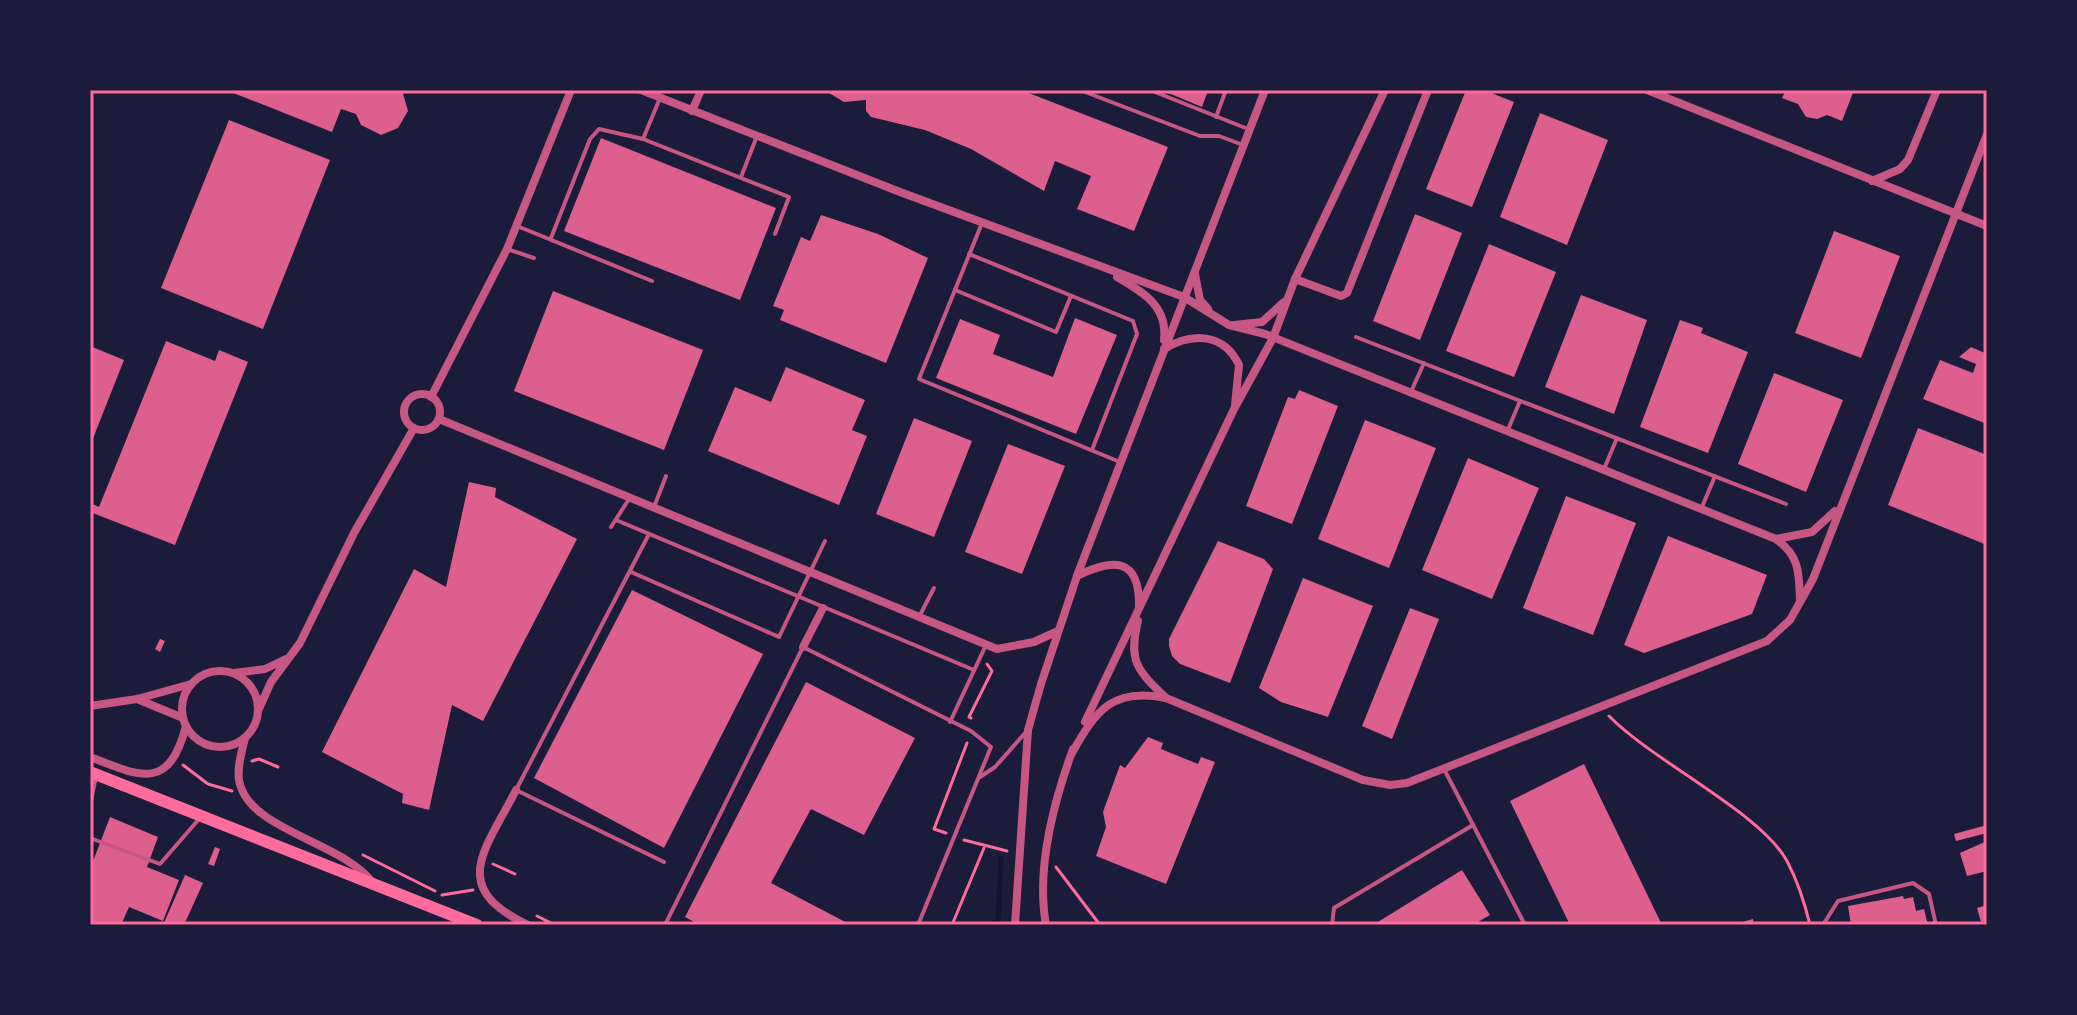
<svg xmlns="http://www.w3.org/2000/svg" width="2077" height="1015" font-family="Jost,sans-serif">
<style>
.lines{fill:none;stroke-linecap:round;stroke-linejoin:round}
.stream{stroke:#12122b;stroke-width:5}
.building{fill:#dd5f8e}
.path{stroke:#ff6b9d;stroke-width:3}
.service{stroke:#c65784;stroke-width:4}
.minor{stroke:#c65784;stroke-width:8}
.secondary{stroke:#ff6b9d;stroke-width:12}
.neatline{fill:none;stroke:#ff6b9d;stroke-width:3}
</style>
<rect width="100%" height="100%" fill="#1b1b3a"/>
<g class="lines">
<!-- stream -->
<polyline class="stream" points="994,925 998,919 1001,859"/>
</g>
<!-- building -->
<g class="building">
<polygon points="226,90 402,90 408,111 398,128 381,135 361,125 356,114 341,109 332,132"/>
<polygon points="824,90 1021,90 1168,147 1134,231 1077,209 1091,176 1055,161 1044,191 971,149 925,130 871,117 866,111 866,100 844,102"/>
<polygon points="1161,90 1208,90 1202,107"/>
<polygon points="1466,90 1484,90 1514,102 1472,207 1426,189"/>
<polygon points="1786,90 1854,90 1842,121 1827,115 1817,119 1806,117 1798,104 1782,98"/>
<polygon points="1540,113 1608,140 1567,245 1500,217"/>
<polygon points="229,120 330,160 263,329 161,288"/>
<polygon points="601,138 776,208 740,300 564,231"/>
<polygon points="1415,214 1462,233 1420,340 1373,321"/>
<polygon points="821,215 878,234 928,258 886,363 780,320 784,310 773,306 801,237 810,241"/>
<polygon points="1834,231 1900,256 1861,358 1795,333"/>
<polygon points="1489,244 1556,272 1514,377 1446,351"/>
<polygon points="553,291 703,350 664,450 514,391"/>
<polygon points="1581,295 1647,320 1614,414 1545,387"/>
<polygon points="1075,318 1117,335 1076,434 936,378 960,319 1000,335 993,354 1053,377"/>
<polygon points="1680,320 1703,328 1701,333 1748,352 1708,453 1640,427"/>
<polygon points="166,341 215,361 219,350 248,362 175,545 90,512 90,503 99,507"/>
<polygon points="90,346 124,360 90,446"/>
<polygon points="1971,347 1987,354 1987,424 1923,399 1940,360 1973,373 1976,364 1959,357"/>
<polygon points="786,367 865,400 852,430 867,436 839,505 708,451 735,387 771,402"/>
<polygon points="1774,373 1843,400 1806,492 1738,464"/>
<polygon points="1299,390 1338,406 1292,524 1246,506 1288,397 1295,399"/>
<polygon points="914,418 972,441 934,537 876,514"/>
<polygon points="1365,420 1436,448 1389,568 1318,539"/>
<polygon points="1918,428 1987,455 1987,545 1888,505"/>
<polygon points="1008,444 1065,466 1022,574 965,552"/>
<polygon points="1468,458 1539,488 1492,599 1422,570"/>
<polygon points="469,482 496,488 495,497 577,539 483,721 452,705 429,810 402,803 403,794 322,752 414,569 446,587"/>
<polygon points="1566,496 1636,523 1593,635 1523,608"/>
<polygon points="1668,536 1767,575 1752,614 1644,653 1624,645"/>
<polygon points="1218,541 1264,559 1273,569 1230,683 1180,664 1172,656 1169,646 1169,639"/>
<polygon points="1303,578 1373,606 1328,717 1281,702 1259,688"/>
<polygon points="632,590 763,654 664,848 534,778"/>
<polygon points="1410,608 1439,619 1392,739 1362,726"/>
<polygon points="160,639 165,641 160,652 155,649"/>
<polygon points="806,682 915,738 864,835 811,809 771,883 851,925 700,925 685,917"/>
<polygon points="1148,737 1163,743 1161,749 1198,764 1201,757 1215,762 1166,884 1096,856 1106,827 1103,812 1120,765 1125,768"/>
<polygon points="1584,764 1662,925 1570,925 1510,801"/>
<polygon points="110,817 158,837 147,867 179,880 163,921 129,907 121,925 90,923 90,869"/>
<polygon points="1987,825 1987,833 1956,841 1954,834"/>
<polygon points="1987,841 1987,871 1967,876 1960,853"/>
<polygon points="215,847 220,849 214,866 208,864"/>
<polygon points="1462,870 1490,915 1478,922 1479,925 1373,925"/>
<polygon points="185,875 203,883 184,925 163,925"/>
<polygon points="1903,896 1904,899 1913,897 1916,911 1924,909 1928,925 1851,925 1848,906"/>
<polygon points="1987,905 1987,921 1981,922 1977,908"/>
<polygon points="1753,919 1754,925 1735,925 1735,924"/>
</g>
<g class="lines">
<!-- path -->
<g class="path">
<path d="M1609,716C1654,762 1760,812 1787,861C1797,880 1805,904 1810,925"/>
<polyline points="971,718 969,717 992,671 987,664"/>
<polyline points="252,761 259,759 278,767"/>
<polyline points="183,765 208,784 232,791"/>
<polyline points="946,833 934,829 967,743"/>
<polyline points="964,840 1007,851"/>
<polyline points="363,855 435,891"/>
<polyline points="493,864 515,874"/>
<polyline points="1056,867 1100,925"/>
<polyline points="442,895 473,890"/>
<polyline points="537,916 555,925"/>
<polyline points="952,925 984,848"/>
</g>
<!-- service -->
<g class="service">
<polyline points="1080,90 1200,136 1219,136 1243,145"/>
<polyline points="1150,90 1248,129"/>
<polyline points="1216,117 1226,90"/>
<polyline points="643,139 660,98"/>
<polyline points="741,177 757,136"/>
<polyline points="982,223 919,379 1120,462"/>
<polyline points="517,226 652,281"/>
<polyline points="551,238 590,139 599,129 643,139 789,197 775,234"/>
<polyline points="507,249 534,258"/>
<polyline points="969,254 1133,321 1137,334 1092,450"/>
<polyline points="955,290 1056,332 1071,296"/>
<polyline points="1356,337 1786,504"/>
<polyline points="1410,394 1424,363"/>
<polyline points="1507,432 1520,401"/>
<polyline points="1604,469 1617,438"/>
<polyline points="654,507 666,476"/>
<polyline points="1702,507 1715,476"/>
<polyline points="616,520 974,670"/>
<polyline points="611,527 629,499"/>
<polyline points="648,536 516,790 664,862"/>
<polyline points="631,572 779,637 825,541"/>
<polyline points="919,617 934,588"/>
<polyline points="950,722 986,645"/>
<polyline points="1444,769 1525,925"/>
<polyline points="980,777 995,767 1025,733"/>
<polyline points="90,806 96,776"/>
<polyline points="90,838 160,864 199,819"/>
<polyline points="665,925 803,647 971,731 991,747 918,925"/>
<polyline points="1332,925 1334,908 1473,825"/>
<polyline points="1823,925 1838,901 1913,883 1929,894 1936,925"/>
</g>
<!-- minor -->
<g class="minor">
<polyline points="641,90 900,192 1184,297 1229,325 1265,334 1776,539 1812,532 1835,511"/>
<polyline points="1647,90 1987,226"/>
<polyline points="692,111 701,90"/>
<polyline points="1872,181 1900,169 1908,160 1937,90"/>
<polyline points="1195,274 1200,300 1208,309"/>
<path d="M1117,277C1143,292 1168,306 1164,340"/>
<polyline points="1295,279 1341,296 1347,293 1428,90"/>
<polyline points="1234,325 1262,322 1284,302"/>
<path d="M1164,349C1192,332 1224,333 1239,365L1235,405"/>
<circle cx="422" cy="412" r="18"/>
<polyline points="431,397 507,249 571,90"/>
<polyline points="439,419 997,649 1034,642 1058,631"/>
<path d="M1777,540C1800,556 1799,574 1800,601"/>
<path d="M1077,576C1113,558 1140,557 1139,607"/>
<path d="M1138,621C1128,661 1137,670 1166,698"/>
<polyline points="803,647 823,608"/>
<circle cx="220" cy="709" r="38"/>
<polyline points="234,673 265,669 286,659"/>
<polyline points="137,699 183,718"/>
<polyline points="90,706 137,699 191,684"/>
<polyline points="258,711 271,682 300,643 354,533 414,428"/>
<polyline points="1085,722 1234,409 1273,338 1295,279 1385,90"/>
<path d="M245,738C242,751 237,766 239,780C247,830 341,841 372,882"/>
<path d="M1072,753C1096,710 1113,687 1166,698L1363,780L1390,785L1407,783L1767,641L1790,620L1813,579L1987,134"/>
<path d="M90,757C141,777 169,791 186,726"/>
<path d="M516,790C485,851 448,887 528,925"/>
<polyline points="1015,925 1028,730 1041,684 1078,573 1265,90"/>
<path d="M1046,925C1036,870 1054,801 1073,749"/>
</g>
<!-- secondary -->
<polyline class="secondary" points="90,772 477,925"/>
</g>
<!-- border -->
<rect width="2077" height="1015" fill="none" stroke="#1b1b3a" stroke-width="184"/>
<rect x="92" y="92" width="1893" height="831" class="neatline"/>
</svg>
